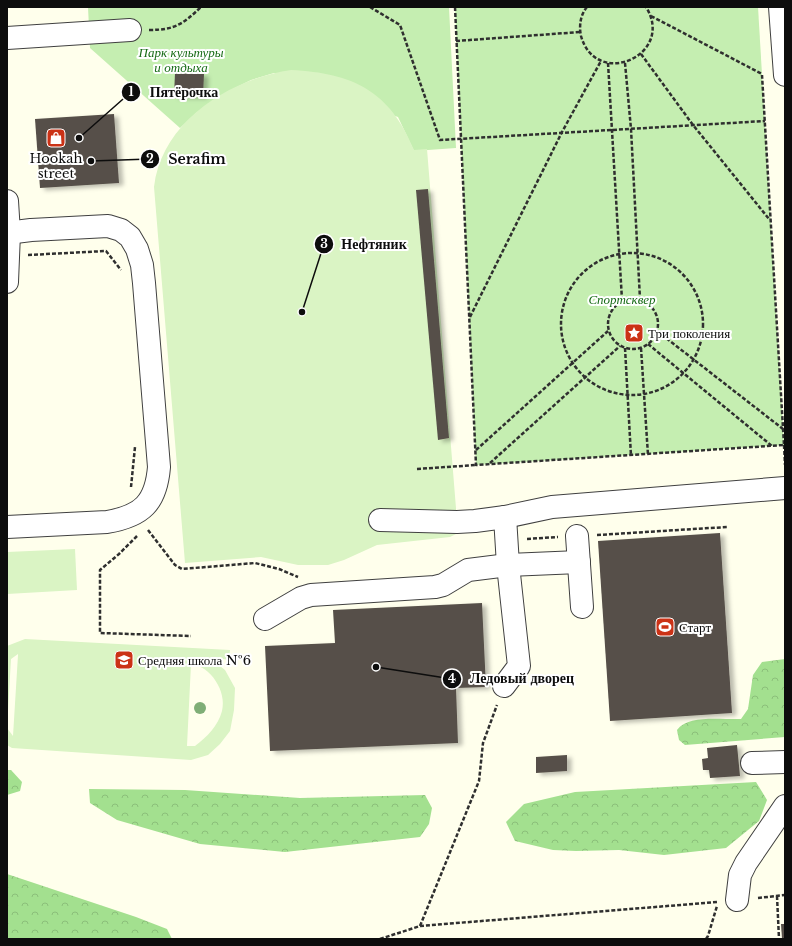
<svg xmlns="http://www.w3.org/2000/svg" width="792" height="946" font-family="'Libre Baskerville',serif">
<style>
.grass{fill:#c5eeb1}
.forest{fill:url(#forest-crowns)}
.pitch{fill:#daf4c4;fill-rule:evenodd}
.building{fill:#565048;filter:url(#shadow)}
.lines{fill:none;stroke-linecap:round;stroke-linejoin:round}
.minor-casing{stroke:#404040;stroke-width:24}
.path{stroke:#2f2f2f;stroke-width:2.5;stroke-dasharray:4 2;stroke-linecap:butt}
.minor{stroke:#fff;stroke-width:22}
.tree{fill:#7fae76}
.labels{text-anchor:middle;stroke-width:4;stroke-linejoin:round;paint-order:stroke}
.park-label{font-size:13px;font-style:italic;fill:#176b16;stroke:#fff}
.poi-label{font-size:13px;fill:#0d0d0d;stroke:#fff;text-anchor:start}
.leader{fill:none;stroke:#0d0d0d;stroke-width:1.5}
.callout-dot{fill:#0d0d0d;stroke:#fff;stroke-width:1.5}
.mark-label{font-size:12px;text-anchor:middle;font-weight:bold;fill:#fff}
.callout-label{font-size:14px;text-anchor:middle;font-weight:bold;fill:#0d0d0d;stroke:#fff;stroke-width:4;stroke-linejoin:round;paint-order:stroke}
</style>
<defs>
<pattern id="forest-crowns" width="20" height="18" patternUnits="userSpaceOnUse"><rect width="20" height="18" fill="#a3e08f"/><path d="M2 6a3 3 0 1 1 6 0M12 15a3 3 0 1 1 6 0" fill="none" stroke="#8bbf7a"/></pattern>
<filter id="shadow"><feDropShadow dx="4.5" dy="2.5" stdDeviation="2" flood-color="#0004"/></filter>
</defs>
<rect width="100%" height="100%" fill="#ffffec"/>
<!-- grass -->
<g class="grass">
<polygon points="88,7 449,7 456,148 414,151 398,117 274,73 251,80 227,92 196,113 180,128 90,48"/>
<polygon points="455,7 758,7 784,445 476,465"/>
</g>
<!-- forest -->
<g class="forest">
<path d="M785,659V737L685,745L679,740L677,730C688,714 723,720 741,719L748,709L753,675L762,662Z"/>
<polygon points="7,770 11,770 22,782 20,791 7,795"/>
<polygon points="756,782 767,800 759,821 726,848 664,855 619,850 576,851 553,850 515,841 506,822 524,804 575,792"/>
<polygon points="89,789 185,790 300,798 425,795 432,808 429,824 420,837 285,852 200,844 117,820 90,803"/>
<polygon points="7,874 136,917 167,929 172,939 7,939"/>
</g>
<!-- pitch -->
<g class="pitch">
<path d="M291,70C353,73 390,91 414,150L427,149L458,533L450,537L377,545L344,560L328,565H298L261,557L185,563L154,187C162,121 230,79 291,70Z"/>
<polygon points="75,549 77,590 7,594 7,552"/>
<path d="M25,639L230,650L229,660L212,657L211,659L225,670L235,688L234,710L230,731L220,744L208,755L191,760L12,748L7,745V646ZM18,654V655L13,736L7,728L11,659ZM191,664C211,666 227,692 222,711C218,726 207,737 195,746H187Z"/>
</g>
<!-- building -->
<g class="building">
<polygon points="175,73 204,74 203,96 174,96"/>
<polygon points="114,114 119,183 40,188 35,119"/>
<polygon points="428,189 449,438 438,440 416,190"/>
<polygon points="720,533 732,713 610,721 598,541"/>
<polygon points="482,603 486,687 456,688 458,743 270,751 265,646 335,643 333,610"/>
<polygon points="737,745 740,776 710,778 709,770 703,770 702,759 708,758 707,748"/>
<polygon points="567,755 567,771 536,773 536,757"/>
<polygon points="781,924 785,924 785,939 782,939"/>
</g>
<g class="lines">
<defs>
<g id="minor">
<polyline points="780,7 785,75"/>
<polyline points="7,38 130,30"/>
<polyline points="7,201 9,233 7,282"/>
<path d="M7,233L31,230L108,226L121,230L130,237L137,249L142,265L144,283L159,467C156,503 142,516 107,522L7,527"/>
<polyline points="380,520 457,522 475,521 505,517 552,507 785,488"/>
<polyline points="577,536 582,607"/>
<polyline points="265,619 301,598 311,595 435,587 443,585 468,570 508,565 579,562"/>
<polyline points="504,686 519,666 508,565 505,517"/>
<polyline points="752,763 785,762"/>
<polyline points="737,900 740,875 746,863 785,806"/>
</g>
</defs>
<!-- minor casing -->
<use href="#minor" class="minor-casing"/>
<!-- path -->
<g class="path">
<polyline points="370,7 400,25 440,140 765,121"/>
<polyline points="455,7 476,465 784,445 762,75"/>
<path d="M587,7C580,15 579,27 581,36C596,90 676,55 646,7"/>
<polyline points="651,16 762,74"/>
<path d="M149,30C175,30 183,24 201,7"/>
<polyline points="456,41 580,32"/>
<polyline points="641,54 693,125 769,219"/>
<polyline points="608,63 622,300"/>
<polyline points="625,63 631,129 640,299"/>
<circle cx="632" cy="324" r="71"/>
<polyline points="28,255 106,251 121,270"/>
<circle cx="633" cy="324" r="25"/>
<polyline points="470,317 562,132 601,61"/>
<polyline points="657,331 783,429"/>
<polyline points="648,344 772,446"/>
<polyline points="625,348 631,456"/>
<polyline points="641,348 648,455"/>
<polyline points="784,445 785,465"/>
<polyline points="476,450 608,331"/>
<polyline points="490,463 620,346"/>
<polyline points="417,469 476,465"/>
<polyline points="131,487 135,447"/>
<polyline points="148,530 175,565 182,569 255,563 279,569 298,577"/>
<polyline points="597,535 727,527"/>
<polyline points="137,536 119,554 100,570 100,633 191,636"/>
<polyline points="527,539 558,537"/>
<polyline points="777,896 779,939"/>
<polyline points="758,898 785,895"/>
<polyline points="420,926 479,781 483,743 497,705"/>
<polyline points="380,939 420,926 717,902"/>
<polyline points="706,939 708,936 717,906"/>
</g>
<!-- minor -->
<use href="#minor" class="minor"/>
</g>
<!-- trees -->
<circle class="tree" cx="200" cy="708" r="6"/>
<!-- icons -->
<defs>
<symbol id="shop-square" viewBox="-11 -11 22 22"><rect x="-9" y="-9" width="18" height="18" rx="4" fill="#cb3216" stroke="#fff"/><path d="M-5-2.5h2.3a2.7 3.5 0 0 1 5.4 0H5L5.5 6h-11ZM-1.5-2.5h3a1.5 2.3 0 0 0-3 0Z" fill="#fff"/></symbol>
<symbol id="sight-square" viewBox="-11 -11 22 22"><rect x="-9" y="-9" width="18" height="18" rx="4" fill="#cb3216" stroke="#fff"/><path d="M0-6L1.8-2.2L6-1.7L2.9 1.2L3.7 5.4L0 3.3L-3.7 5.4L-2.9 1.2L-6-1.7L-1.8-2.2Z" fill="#fff"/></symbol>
<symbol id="stadium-square" viewBox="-11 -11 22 22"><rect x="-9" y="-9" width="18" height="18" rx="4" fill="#cb3216" stroke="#fff"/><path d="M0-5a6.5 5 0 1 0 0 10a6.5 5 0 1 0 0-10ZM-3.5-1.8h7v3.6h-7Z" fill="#fff"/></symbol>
<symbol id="school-square" viewBox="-11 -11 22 22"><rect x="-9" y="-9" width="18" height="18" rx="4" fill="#cb3216" stroke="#fff"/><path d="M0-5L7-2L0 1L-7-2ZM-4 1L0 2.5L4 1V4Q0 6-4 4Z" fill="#fff"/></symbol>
</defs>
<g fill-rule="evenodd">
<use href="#shop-square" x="45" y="127" width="22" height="22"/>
<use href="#sight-square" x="623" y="322" width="22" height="22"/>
<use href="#stadium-square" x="654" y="616" width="22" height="22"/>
<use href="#school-square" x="113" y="649" width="22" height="22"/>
</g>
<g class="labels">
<!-- park labels -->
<g class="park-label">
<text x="181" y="57">Парк культуры<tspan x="181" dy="15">и отдыха</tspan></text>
<text x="622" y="304">Спортсквер</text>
</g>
<!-- poi labels -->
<g class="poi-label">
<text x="56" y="163" text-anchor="middle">Hookah<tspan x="56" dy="15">street</tspan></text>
<text x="648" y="338">Три поколения</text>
<text x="679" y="632">Старт</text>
<text x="138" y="665">Средняя школа №6</text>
</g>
</g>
<!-- callouts -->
<path class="leader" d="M79 138L131 92M91 161L150 159M302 312L324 244M376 667L452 679"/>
<g class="callout-dot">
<circle cx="79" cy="138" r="4"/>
<circle cx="91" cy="161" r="4"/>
<circle cx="302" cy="312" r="4"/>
<circle cx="376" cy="667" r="4"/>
<circle cx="131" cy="92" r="10"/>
<circle cx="150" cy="159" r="10"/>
<circle cx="324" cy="244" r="10"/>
<circle cx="452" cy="679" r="10"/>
</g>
<g class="mark-label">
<text x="131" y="96">1</text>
<text x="150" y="163">2</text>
<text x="324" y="248">3</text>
<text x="452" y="683">4</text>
</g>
<g class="callout-label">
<text x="184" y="97">Пятёрочка</text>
<text x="197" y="164">Serafim</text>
<text x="374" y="249">Нефтяник</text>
<text x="522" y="683">Ледовый дворец</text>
</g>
<!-- border -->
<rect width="792" height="946" fill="none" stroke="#0d0d0d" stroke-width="16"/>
</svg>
